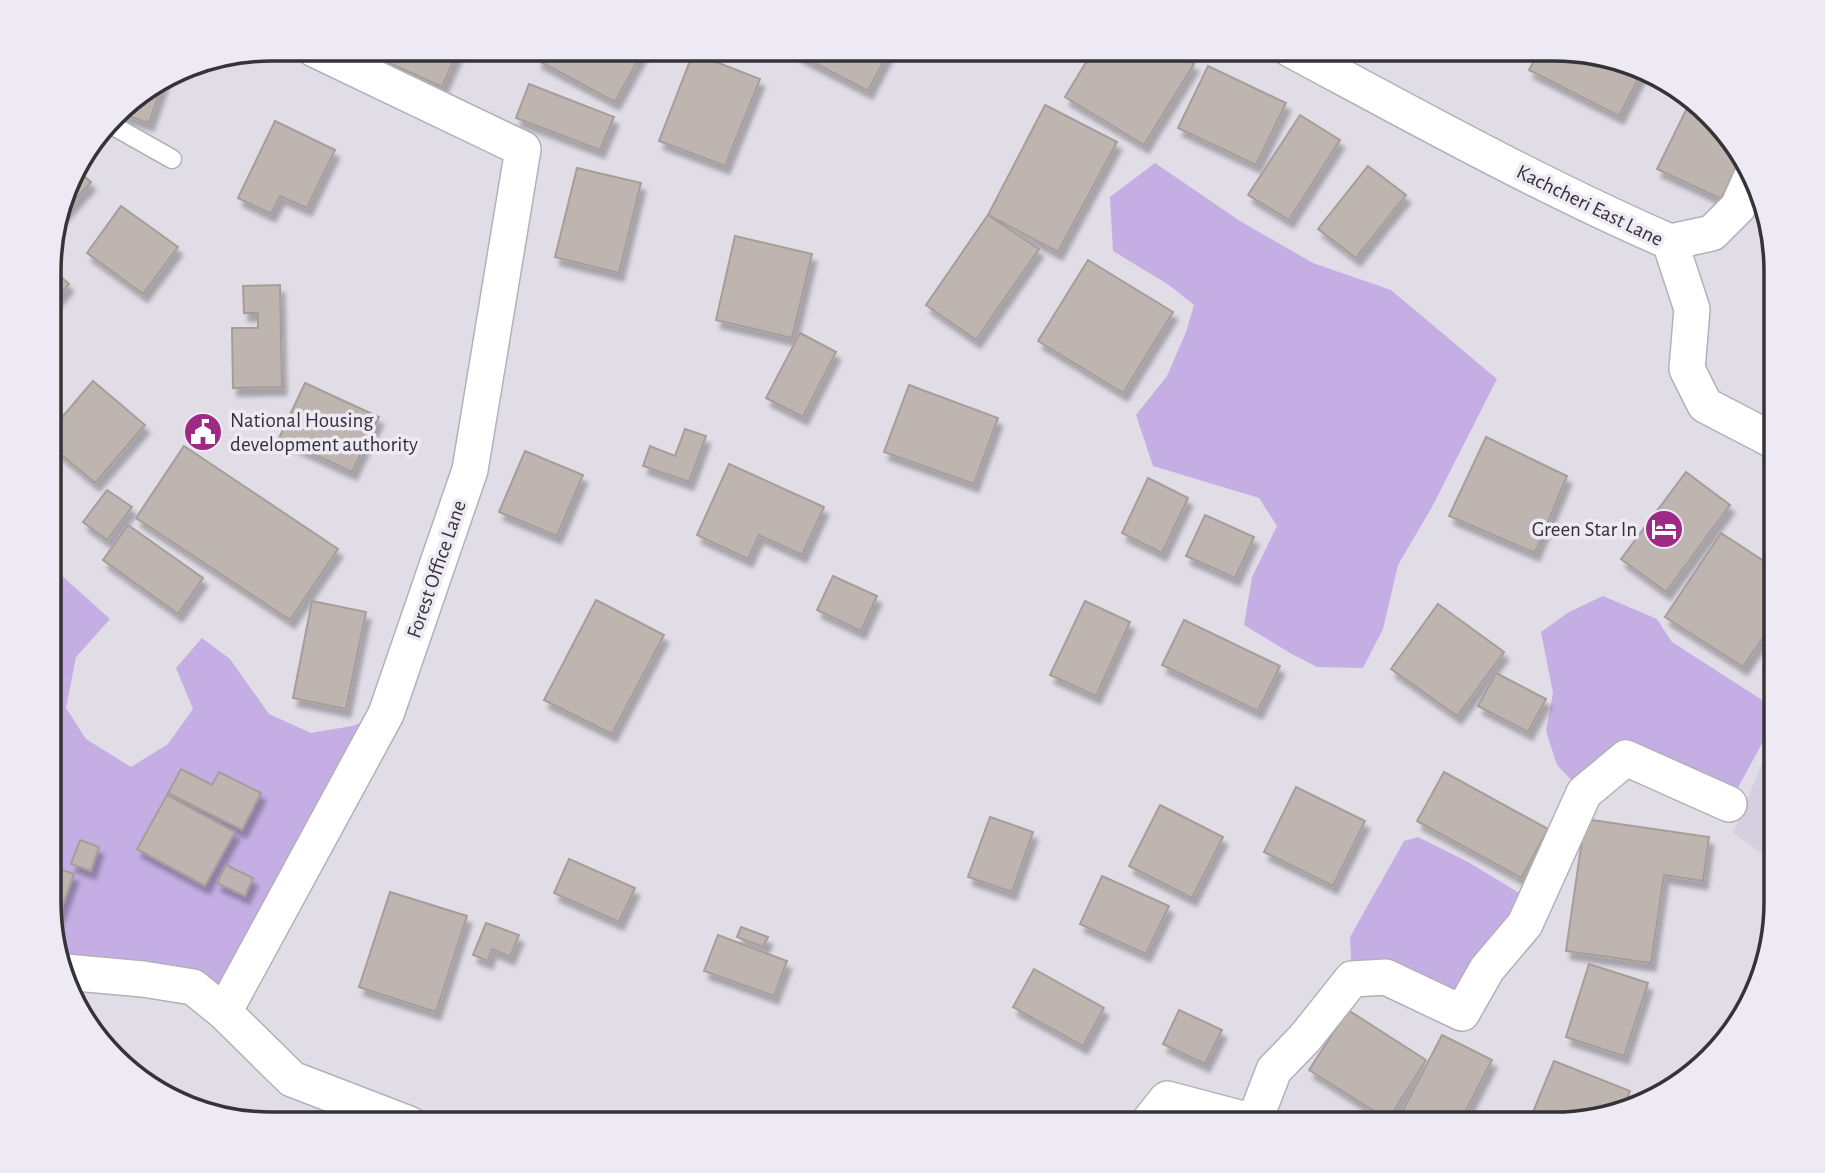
<svg xmlns="http://www.w3.org/2000/svg" width="1825" height="1173" font-family="'Alegreya Sans',sans-serif">
<style>
.built{fill:#d5cfdf}
.green{fill:#c4aee3}
.building{fill:#bfb5b0;stroke:#a79d98;stroke-width:2;filter:url(#shadow)}
.lines{fill:none;stroke-linecap:round;stroke-linejoin:round}
.lane-casing{stroke:#b3b0b9;stroke-width:21}
.street-casing{stroke:#b3b0b9;stroke-width:38}
.lane{stroke:#fff;stroke-width:18}
.street{stroke:#fff;stroke-width:35}
.labels{text-anchor:middle;stroke-width:7;stroke-linejoin:round;paint-order:stroke}
.street-label{font-size:21px;fill:#343337;stroke:#eeeaf4}
.poi-label{font-size:21px;fill:#343337;stroke:#eeeaf4;text-anchor:start}
.rim{fill:none;stroke:#343337;stroke-width:3.5}
</style>
<defs>
<filter id="shadow"><feDropShadow dx="4.5" dy="8" stdDeviation="2" flood-color="#0004"/></filter>
</defs>
<rect width="100%" height="100%" fill="#e1dde7"/>
<!-- built -->
<polygon class="built" points="1776,738 1776,845 1768,858 1733,833 1763,761"/>
<!-- green -->
<g class="green">
<polygon points="1155,163 1240,221 1313,263 1391,290 1497,379 1433,505 1398,565 1383,629 1363,668 1317,667 1290,653 1244,625 1252,577 1277,526 1259,498 1153,466 1136,415 1167,376 1186,332 1194,305 1169,285 1113,251 1110,197"/>
<polygon points="51,566 110,619 76,657 66,708 86,739 131,767 168,744 193,709 176,668 202,638 230,659 269,714 311,733 352,726 386,714 224,1012 65,972 51,930"/>
<polygon points="1603,596 1657,619 1672,642 1776,709 1776,718 1729,804 1626,758 1584,793 1557,765 1546,731 1553,693 1541,632 1569,612"/>
<polygon points="1418,837 1470,863 1534,902 1462,1013 1352,979 1350,937 1404,841"/>
</g>
<!-- building -->
<g class="building">
<polygon points="359,49 459,49 442,87"/>
<polygon points="543,49 644,49 615,102 537,60"/>
<polygon points="799,49 890,49 868,91 797,54"/>
<polygon points="1094,49 1171,49 1194,64 1144,145 1065,97"/>
<polygon points="1540,49 1554,49 1625,61 1643,70 1619,116 1529,70"/>
<polygon points="693,53 760,79 725,166 659,141"/>
<polygon points="1208,66 1286,103 1256,165 1178,128"/>
<polygon points="164,80 149,123 118,113 124,104"/>
<polygon points="529,84 614,117 600,150 516,118"/>
<polygon points="1689,104 1698,108 1742,155 1721,199 1657,169"/>
<polygon points="1045,105 1117,142 1058,252 988,215"/>
<polygon points="1300,115 1340,140 1289,220 1248,195"/>
<polygon points="275,121 335,150 307,208 280,196 271,214 238,198"/>
<polygon points="1368,166 1406,195 1356,258 1318,229"/>
<polygon points="75,168 91,182 58,219 72,173"/>
<polygon points="577,168 641,183 619,273 555,257"/>
<polygon points="121,206 178,247 143,294 87,253"/>
<polygon points="988,215 1039,249 976,340 926,305"/>
<polygon points="735,236 812,254 792,338 716,320"/>
<polygon points="1088,260 1173,312 1123,393 1038,341"/>
<polygon points="51,268 69,284 51,305"/>
<polygon points="280,285 282,387 233,388 232,328 258,328 258,313 244,313 243,286"/>
<polygon points="800,333 836,352 803,417 766,398"/>
<polygon points="93,381 145,425 95,483 51,446 51,430"/>
<polygon points="305,383 379,417 352,472 279,438"/>
<polygon points="909,385 998,418 974,484 884,452"/>
<polygon points="685,429 706,436 689,482 643,466 650,446 675,456"/>
<polygon points="1486,437 1567,476 1535,553 1449,516"/>
<polygon points="184,446 338,549 290,620 136,518"/>
<polygon points="525,451 583,475 557,536 499,512"/>
<polygon points="729,464 824,507 802,555 759,535 748,559 697,535"/>
<polygon points="1686,472 1730,505 1666,592 1621,559"/>
<polygon points="1148,478 1188,498 1162,553 1122,533"/>
<polygon points="107,490 132,507 107,540 83,522"/>
<polygon points="1205,515 1254,537 1235,578 1186,556"/>
<polygon points="128,525 203,578 178,614 103,560"/>
<polygon points="1721,533 1776,569 1776,618 1743,667 1665,617"/>
<polygon points="833,576 877,596 861,631 817,610"/>
<polygon points="596,600 664,635 612,734 544,700"/>
<polygon points="312,601 366,612 346,709 293,698"/>
<polygon points="1085,601 1130,622 1096,696 1050,675"/>
<polygon points="1438,604 1504,652 1457,716 1391,669"/>
<polygon points="1184,620 1280,666 1258,711 1162,665"/>
<polygon points="1496,673 1546,699 1528,732 1478,706"/>
<polygon points="181,769 212,785 219,772 261,793 242,830 168,793"/>
<polygon points="1444,772 1548,829 1521,878 1417,821"/>
<polygon points="1296,787 1365,821 1333,886 1264,852"/>
<polygon points="167,795 235,832 205,886 137,849"/>
<polygon points="1160,805 1223,837 1192,898 1129,866"/>
<polygon points="990,817 1033,832 1012,892 968,877"/>
<polygon points="1585,819 1709,837 1703,881 1664,875 1651,963 1566,951"/>
<polygon points="80,840 99,847 91,871 71,864"/>
<polygon points="569,859 635,888 619,922 554,893"/>
<polygon points="226,865 253,878 245,896 217,883"/>
<polygon points="51,866 74,874 52,934 51,930"/>
<polygon points="1102,876 1169,906 1146,954 1080,924"/>
<polygon points="390,892 467,916 436,1012 359,987"/>
<polygon points="486,923 519,935 510,957 492,949 488,961 473,955"/>
<polygon points="741,927 768,937 763,947 737,937"/>
<polygon points="718,935 787,961 774,996 704,971"/>
<polygon points="1589,964 1648,983 1624,1056 1566,1037"/>
<polygon points="1034,969 1104,1008 1083,1046 1013,1007"/>
<polygon points="1179,1010 1222,1030 1205,1064 1163,1044"/>
<polygon points="1348,1010 1426,1060 1388,1120 1309,1070"/>
<polygon points="1442,1035 1492,1060 1459,1124 1425,1124 1402,1112"/>
<polygon points="1554,1061 1630,1091 1623,1107 1568,1124 1528,1124"/>
</g>
<g class="lines">
<defs>
<polyline id="lane" points="110,124 172,159"/>
<g id="street">
<path d="M1290,49C1415,116 1539,185 1670,242L1692,309L1687,369L1705,405L1776,442"/>
<polyline points="1670,242 1712,233 1738,207 1751,178"/>
<polyline points="65,972 143,979 193,987 224,1012 386,714 470,470 523,149 314,49"/>
<polyline points="224,1012 292,1079 409,1124"/>
<polyline points="1147,1124 1167,1099 1254,1122 1274,1070 1305,1038 1352,979 1386,977 1462,1013 1487,969 1525,924 1584,793 1626,758 1729,804"/>
</g>
</defs>
<!-- lane casing -->
<use href="#lane" class="lane-casing"/>
<!-- street casing -->
<use href="#street" class="street-casing"/>
<!-- lane -->
<use href="#lane" class="lane"/>
<!-- street -->
<use href="#street" class="street"/>
</g>
<!-- icons -->
<defs>
<symbol id="civic-disc" viewBox="-11 -11 22 22"><circle r="9.5" fill="#9e2a85" stroke="#eeeaf4"/><path d="M-.6-6.5H3V-4.5H.6V-3L4-1V1h2V6H-6V1h2V-1L-.6-3ZM-1.2 2.5V6h2.4V2.5Z" fill="#fff"/></symbol>
<symbol id="hotel-disc" viewBox="-11 -11 22 22"><circle r="9.5" fill="#9e2a85" stroke="#eeeaf4"/><path d="M-6-4.5h1.5V1H6V5H4.5V3h-9V5H-6ZM-4 0a1.8 1.8 0 1 1 3.6 0ZM.5 0V-2.5h3Q6-2.5 6 0Z" fill="#fff"/></symbol>
</defs>
<g fill-rule="evenodd">
<use href="#civic-disc" x="181" y="410" width="44" height="44"/>
<use href="#hotel-disc" x="1642" y="507" width="44" height="44"/>
</g>
<g class="labels">
<!-- street labels -->
<g class="street-label">
<text transform="translate(1590 205) rotate(26)" y="7">Kachcheri East Lane</text>
<text transform="translate(436 569) rotate(-71)" y="7">Forest Office Lane</text>
</g>
<!-- poi labels -->
<g class="poi-label">
<text x="230" y="427">National Housing<tspan x="230" dy="24">development authority</tspan></text>
<text x="1637" y="536" text-anchor="end">Green Star In</text>
</g>
</g>
<!-- crop -->
<path d="M0 0H1825V1173H0ZM271 61H1554A210 210 0 0 1 1764 271V902A210 210 0 0 1 1554 1112H271A210 210 0 0 1 61 902V271A210 210 0 0 1 271 61Z" fill="#eeeaf4" fill-rule="evenodd"/>
<path class="rim" d="M271 61H1554A210 210 0 0 1 1764 271V902A210 210 0 0 1 1554 1112H271A210 210 0 0 1 61 902V271A210 210 0 0 1 271 61Z"/>
</svg>
